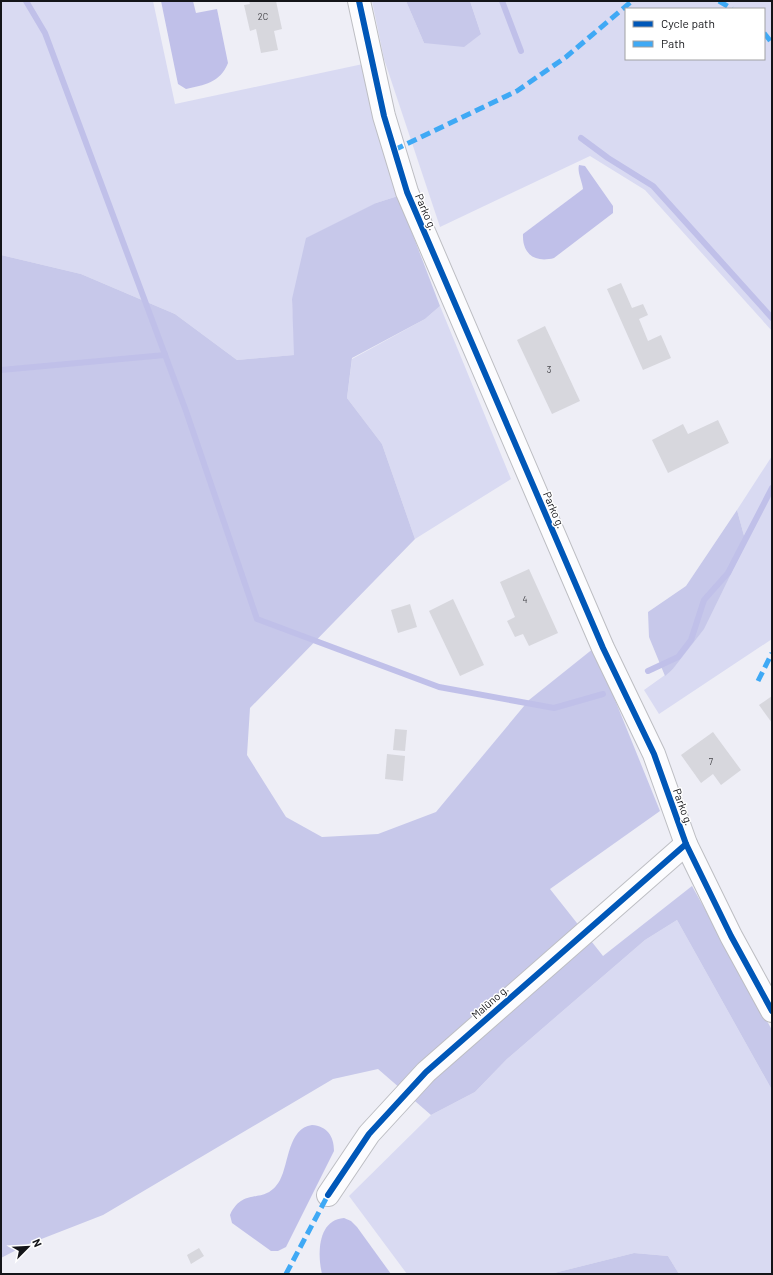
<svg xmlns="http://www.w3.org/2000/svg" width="773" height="1275" font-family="Barlow,sans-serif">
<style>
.green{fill:#d9daf2;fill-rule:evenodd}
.forest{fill:#c7c8ea}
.water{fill:#c0c0e9}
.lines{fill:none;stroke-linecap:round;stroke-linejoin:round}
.stream{stroke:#c0c0e9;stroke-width:6}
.building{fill:#d7d7dd}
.minor-casing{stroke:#bdbec3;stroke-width:24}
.minor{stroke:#fcfcfe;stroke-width:22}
.quiet{stroke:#3fa9f5;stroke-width:5;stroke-dasharray:10 5;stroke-linecap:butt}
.cycleway-casing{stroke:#fff;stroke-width:8}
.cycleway{stroke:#0057b8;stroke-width:6}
.labels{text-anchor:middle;stroke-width:3;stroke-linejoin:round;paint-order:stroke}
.number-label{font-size:9px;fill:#46464b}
.street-label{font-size:11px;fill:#141519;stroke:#fff}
</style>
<rect width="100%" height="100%" fill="#eeeef6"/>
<!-- green -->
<g class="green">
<polygon points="1,1 153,1 175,104 363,64 376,127 398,196 376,203 292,299 295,355 237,360 175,314 81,274 1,255"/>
<path d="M372,1H406L424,43L481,34L470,1H772V331L645,190L590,156L440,227L384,59ZM626,9H764V59H626Z"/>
<polygon points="440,306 511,479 415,539 382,444 347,398 352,359 425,319"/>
<polygon points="772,456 772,639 659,714 644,690 672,670 746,543 737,510"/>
<polygon points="677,920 772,1090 772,1274 679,1274 668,1256 634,1253 550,1274 407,1274 349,1196 431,1115 475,1092 507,1059 645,940"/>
</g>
<!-- forest -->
<g class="forest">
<polygon points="406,1 470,1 481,34 464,47 424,43"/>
<polygon points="398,196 440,306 425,319 352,358 347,398 382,444 415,539 250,708 247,755 286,817 322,837 378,834 436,812 529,700 594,648 660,811 550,889 603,956 692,886 772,1030 772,1090 677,920 645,940 507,1059 475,1092 431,1115 378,1069 333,1079 103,1215 26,1245 1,1258 1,255 81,274 175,314 237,360 294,355 292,299 306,238 376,203"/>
<polygon points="737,510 746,543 704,629 672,670 665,676 649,637 648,612 686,586"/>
<polygon points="634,1253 668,1256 679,1274 550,1274"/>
</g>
<!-- water -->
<g class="water">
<path d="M161,1H193L196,13L217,9L228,63C220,83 204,85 186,89L178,84Z"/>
<path d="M579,165L585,166L613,206V213L554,258C536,263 522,255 523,234L583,189C582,181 577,172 579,165Z"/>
<path d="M312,1125C327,1126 334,1136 334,1151L286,1247L278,1251H271L232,1223L230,1215C244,1185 265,1207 280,1180C289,1163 288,1128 312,1125Z"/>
<path d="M344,1218L351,1221L357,1227L391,1274H322C317,1253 318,1220 344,1218Z"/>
</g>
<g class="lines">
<!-- stream -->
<g class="stream">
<polyline points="26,1 45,33 186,411 257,619 439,687 554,708 603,694"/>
<polyline points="502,1 521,51"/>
<polyline points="581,138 608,158 653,186 772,318"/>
<polyline points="1,370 165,355"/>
<polyline points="648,671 678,657 691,640 704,600 728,573 772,488"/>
</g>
</g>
<!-- building -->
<g class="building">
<polygon points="249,1 276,1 282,29 274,31 278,50 261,53 256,29 250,31 244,5 250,4"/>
<polygon points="621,283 632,308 643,304 648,315 639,319 648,341 661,335 671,358 643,370 607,289"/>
<polygon points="545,326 580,401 552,414 517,340"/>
<polygon points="718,420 729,443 668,473 652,440 683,424 688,434"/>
<polygon points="529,569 558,633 529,646 523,634 515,637 507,621 515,617 500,582"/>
<polygon points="453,599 484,665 460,676 429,611"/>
<polygon points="410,604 417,627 398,633 391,610"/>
<polygon points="772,696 772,723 759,705"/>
<polygon points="395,729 407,730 405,751 393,750"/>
<polygon points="713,732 741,770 721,785 713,774 701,783 681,755"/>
<polygon points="387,754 405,756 403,781 385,779"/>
<polygon points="199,1248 204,1256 191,1264 187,1255"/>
</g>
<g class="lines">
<defs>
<g id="minor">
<polyline points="359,1 384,116 407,192 603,648 654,754 686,844 731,936 772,1011"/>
<polyline points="328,1195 369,1134 426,1072 686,844"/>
</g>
</defs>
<!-- minor casing -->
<use href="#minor" class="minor-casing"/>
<!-- minor -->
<use href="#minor" class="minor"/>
<!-- quiet -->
<g class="quiet">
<polyline points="719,1 732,9"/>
<polyline points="764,33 772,43"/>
<polyline points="394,150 517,91 566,57 632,1"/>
<polyline points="758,681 772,653"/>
<polyline points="286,1274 328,1195"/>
</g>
<defs>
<g id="cycleway">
<polyline points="359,1 384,116 407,192 603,648 654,754 686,844 731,936 772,1011"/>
<polyline points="328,1195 369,1134 426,1072 686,844"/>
</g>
</defs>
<!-- cycleway casing -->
<use href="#cycleway" class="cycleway-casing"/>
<!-- cycleway -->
<use href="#cycleway" class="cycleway"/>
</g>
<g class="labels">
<!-- number labels -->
<g class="number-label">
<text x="263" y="20">2C</text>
<text x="549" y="373">3</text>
<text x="525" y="603">4</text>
<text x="711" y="765">7</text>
</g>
<!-- street labels -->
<g class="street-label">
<text transform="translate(426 212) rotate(67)" y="4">Parko g.</text>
<text transform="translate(554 510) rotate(67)" y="4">Parko g.</text>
<text transform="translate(683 807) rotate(70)" y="4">Parko g.</text>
<text transform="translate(490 1002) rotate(-41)" y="4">Malūno g.</text>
</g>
</g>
<!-- border -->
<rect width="773" height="1275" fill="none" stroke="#141519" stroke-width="4"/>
<!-- legend -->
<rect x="625" y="8" width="140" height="52" fill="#ffffff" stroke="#a1a1a3"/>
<rect x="633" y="21" width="20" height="6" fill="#0057b8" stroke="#a1a1a3"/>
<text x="661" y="28" font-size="12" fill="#141519">Cycle path</text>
<rect x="633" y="41" width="20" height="6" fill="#3fa9f5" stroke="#a1a1a3"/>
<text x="661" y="48" font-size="12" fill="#141519">Path</text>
<!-- north arrow -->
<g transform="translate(28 1247) rotate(66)" stroke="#ffffff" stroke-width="3" paint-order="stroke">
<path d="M0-3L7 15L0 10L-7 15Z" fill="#141519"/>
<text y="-6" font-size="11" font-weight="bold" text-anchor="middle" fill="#141519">N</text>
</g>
</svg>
